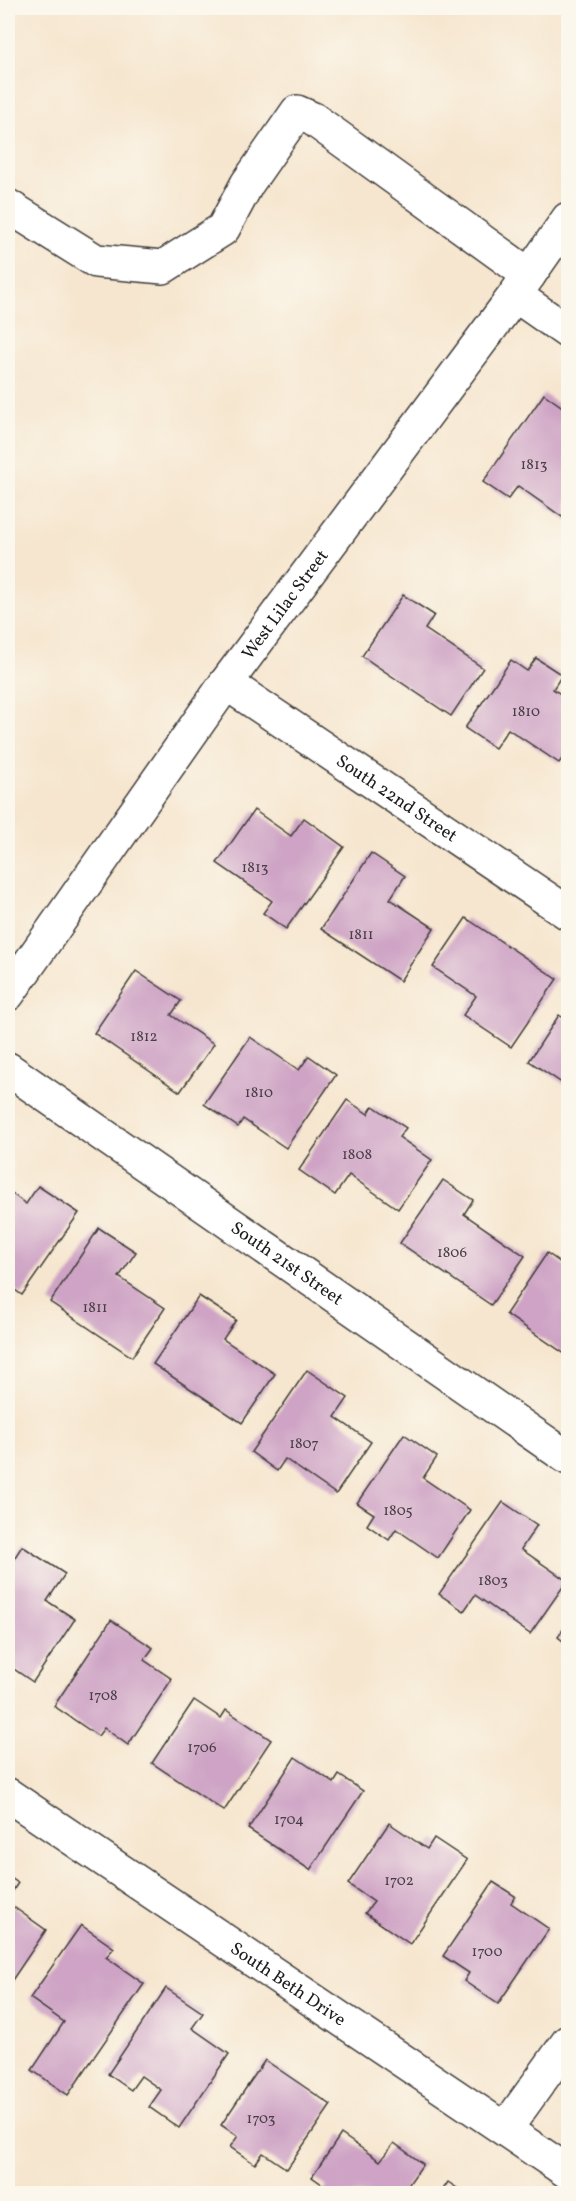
<svg xmlns="http://www.w3.org/2000/svg" width="576" height="2201" font-family="Vollkorn,serif">
<style>
.building{fill:#cea3c5}
.lines{fill:none;stroke-linecap:round;stroke-linejoin:round}
.minor-casing{stroke:#3d3a37;stroke-width:36}
.minor{stroke:#fff;stroke-width:33}
.labels{text-anchor:middle;stroke-width:4.5;stroke-linejoin:round;paint-order:stroke}
.number-label{font-size:15px;fill:#483e46}
.street-label{font-size:18px;fill:#1c1c1c;stroke:#fbf7ec}
</style>
<rect width="100%" height="100%" fill="#fbf7ec"/>
<filter id="ink" filterUnits="userSpaceOnUse"><feTurbulence type="fractalNoise" baseFrequency=".0167" numOctaves="2"/><feDisplacementMap in="SourceGraphic" scale="12" xChannelSelector="R" yChannelSelector="G"/><feConvolveMatrix kernelMatrix="1 2 1 2 8 2 1 2 1" color-interpolation-filters="sRGB"/></filter>
<filter id="wash" filterUnits="userSpaceOnUse"><feTurbulence type="fractalNoise" baseFrequency=".008" numOctaves="4" result="noise"/><feDisplacementMap in="SourceGraphic" scale="24" xChannelSelector="R" yChannelSelector="G"/><feGaussianBlur stdDeviation="1.35" result="paint"/><feColorMatrix in="noise" values="0 0 0 0 0 0 0 0 0 0 0 0 0 0 0 0 0 1.4 0 .05"/><feComposite in="paint" operator="in"/></filter>
<g filter="url(#wash)">
<rect width="100%" height="100%" fill="#f6e6cf"/>
<g id="blocks">
<!-- building -->
<g class="building">
<polygon points="544,394 568,411 568,521 518,486 508,499 483,482"/>
<polygon points="403,595 434,615 425,629 483,668 451,716 362,656"/>
<polygon points="536,658 562,675 553,689 568,699 568,750 559,763 508,729 495,748 465,728 511,660 527,671"/>
<polygon points="254,810 291,836 304,818 344,847 286,929 263,913 272,901 217,863"/>
<polygon points="371,853 405,876 390,899 434,928 400,981 321,929"/>
<polygon points="466,918 557,979 511,1047 463,1015 476,996 433,967"/>
<polygon points="136,971 181,1001 171,1015 214,1044 180,1092 94,1033"/>
<polygon points="559,1015 568,1021 568,1087 529,1061"/>
<polygon points="250,1037 299,1070 309,1056 336,1075 286,1148 243,1119 238,1127 204,1104"/>
<polygon points="347,1100 368,1114 373,1106 406,1128 399,1137 432,1160 398,1209 349,1175 335,1195 299,1170"/>
<polygon points="443,1180 473,1200 464,1214 525,1256 491,1305 400,1243"/>
<polygon points="38,1186 79,1213 22,1295 8,1285 8,1191 26,1204"/>
<polygon points="99,1228 136,1252 119,1277 165,1308 132,1357 50,1302"/>
<polygon points="547,1253 568,1268 568,1356 506,1314"/>
<polygon points="199,1296 236,1320 223,1339 275,1374 242,1423 153,1364"/>
<polygon points="307,1370 348,1398 335,1417 371,1442 336,1494 285,1459 277,1471 251,1452"/>
<polygon points="404,1434 437,1457 423,1478 470,1510 438,1558 396,1529 389,1540 367,1525 374,1514 357,1503"/>
<polygon points="503,1502 537,1525 521,1549 567,1581 530,1634 475,1595 464,1611 439,1594"/>
<polygon points="22,1546 65,1574 47,1601 75,1619 33,1682 8,1665 8,1568"/>
<polygon points="111,1620 153,1648 144,1660 172,1679 128,1745 104,1728 98,1736 54,1706"/>
<polygon points="568,1622 568,1645 558,1637"/>
<polygon points="194,1700 221,1718 226,1710 271,1740 224,1811 152,1763"/>
<polygon points="295,1757 334,1783 339,1775 363,1791 310,1870 248,1829"/>
<polygon points="389,1823 427,1849 434,1838 467,1860 410,1944 365,1913 374,1902 348,1884"/>
<polygon points="8,1876 18,1883 8,1898"/>
<polygon points="493,1882 515,1896 511,1903 549,1929 498,2004 464,1981 469,1973 443,1956"/>
<polygon points="8,1903 46,1930 8,1986"/>
<polygon points="81,1925 114,1948 106,1957 144,1984 68,2095 32,2070 64,2022 30,1998"/>
<polygon points="166,1988 203,2013 192,2028 229,2054 179,2128 149,2107 161,2090 141,2076 131,2090 108,2074"/>
<polygon points="265,2060 331,2105 287,2169 263,2153 255,2164 230,2147 238,2136 221,2125"/>
<polygon points="341,2134 380,2161 394,2143 423,2164 402,2194 322,2194 326,2187 312,2177"/>
<polygon points="448,2182 466,2194 440,2194"/>
</g>
</g>
</g>
<g filter="url(#ink)">
<use href="#blocks" fill-opacity="0" stroke="#3d3a37" stroke-width="1.5"/>
<g class="lines">
<defs>
<g id="minor">
<polyline points="8,206 96,261 163,267 223,229 247,184 297,112 313,119 529,275"/>
<polyline points="515,295 568,332"/>
<path id="s1" d="M226,683L568,913"/>
<path id="s2" d="M8,994L226,683L515,295L568,219"/>
<path id="s3" d="M8,1069L568,1458"/>
<path id="s4" d="M8,1795L568,2172"/>
<polyline points="506,2128 568,2042"/>
</g>
</defs>
<!-- minor casing -->
<use href="#minor" class="minor-casing"/>
<!-- minor -->
<use href="#minor" class="minor"/>
</g>
</g>
<g class="labels">
<!-- number labels -->
<g class="number-label">
<text x="534" y="469">1813</text>
<text x="526" y="716">1810</text>
<text x="255" y="872">1813</text>
<text x="361" y="939">1811</text>
<text x="144" y="1041">1812</text>
<text x="259" y="1097">1810</text>
<text x="357" y="1159">1808</text>
<text x="452" y="1257">1806</text>
<text x="95" y="1312">1811</text>
<text x="304" y="1448">1807</text>
<text x="398" y="1515">1805</text>
<text x="493" y="1585">1803</text>
<text x="103" y="1700">1708</text>
<text x="202" y="1752">1706</text>
<text x="289" y="1824">1704</text>
<text x="399" y="1885">1702</text>
<text x="487" y="1956">1700</text>
<text x="261" y="2123">1703</text>
</g>
<!-- street labels -->
<g class="street-label">
<text dy="6" stroke="none"><textPath href="#s2" startOffset="478">West Lilac Street</textPath></text>
<text dy="6" stroke="none"><textPath href="#s1" startOffset="206">South 22nd Street</textPath></text>
<text dy="6" stroke="none"><textPath href="#s3" startOffset="340">South 21st Street</textPath></text>
<text dy="6" stroke="none"><textPath href="#s4" startOffset="338">South Beth Drive</textPath></text>
</g>
</g>
<!-- margin -->
<rect width="576" height="2201" fill="none" stroke="#fbf7ec" stroke-width="30"/>
</svg>
